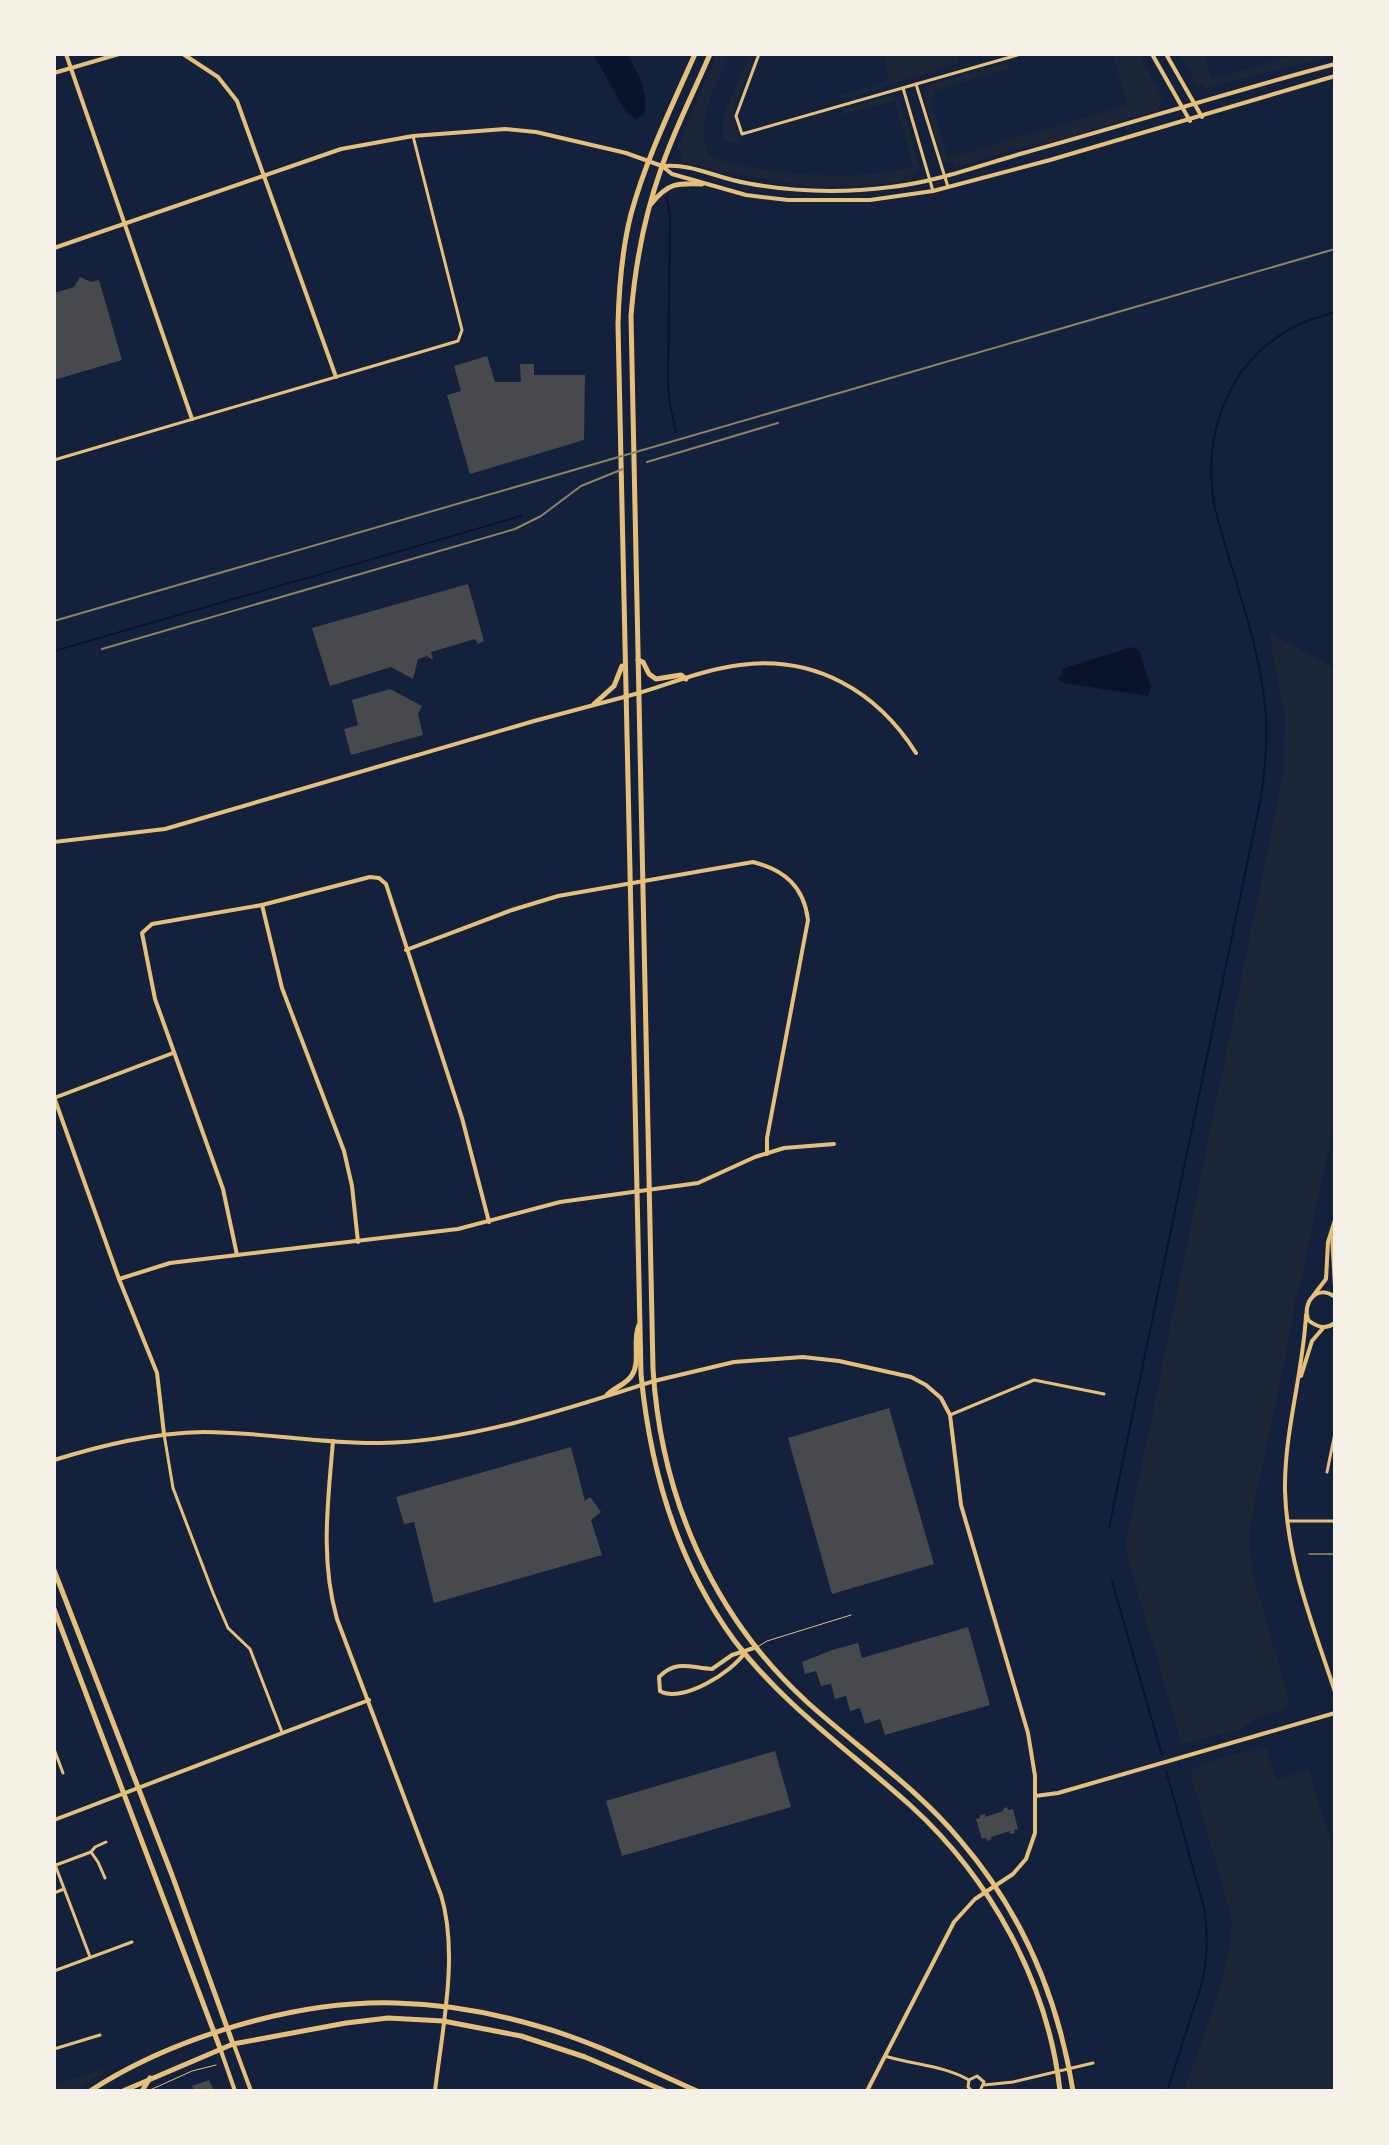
<svg xmlns="http://www.w3.org/2000/svg" width="1389" height="2145" font-family="'Golos Text',sans-serif">
<style>
.green{fill:#1d2539}
.water{fill:#0b132b}
.lines{fill:none;stroke-linecap:round;stroke-linejoin:round}
.stream{stroke:#0b132b;stroke-width:2}
.building{fill:#48494c}
.path{stroke:#e5c07b;stroke-width:1}
.service{stroke:#e5c07b;stroke-width:1}
.minor{stroke:#e5c07b;stroke-width:3}
.tertiary{stroke:#e5c07b;stroke-width:4}
.secondary{stroke:#e5c07b;stroke-width:4}
.primary{stroke:#e5c07b;stroke-width:5}
.rail{stroke:#918062;stroke-width:2}
</style>
<rect width="100%" height="100%" fill="#14213d"/>
<!-- green -->
<g class="green">
<path d="M717,54H730C717,86 691,123 711,157C767,176 855,182 913,167L895,101L842,115L843,110L847,108L893,95L894,99H899L920,168L910,180C832,193 758,182 682,161L681,150L677,149Z"/>
<polygon points="750,54 755,54 733,112 741,144 723,141 723,117"/>
<polygon points="884,54 956,54 959,63 845,99 837,96 889,81"/>
<polygon points="1113,54 1139,54 1162,97 1158,110 1053,142 1028,145 955,167 952,162 942,161 923,93 928,88 926,86 1009,62 1008,69 934,91 935,97 930,99 948,158 1127,105"/>
<path d="M1179,54H1205L1212,79L1296,54L1335,55C1291,67 1248,76 1205,89L1202,85L1197,86Z"/>
<polygon points="1269,633 1335,668 1335,1115 1299,1291 1294,1299 1293,1320 1252,1515 1249,1542 1253,1575 1288,1696 1288,1703 1283,1709 1256,1719 1242,1729 1182,1744 1127,1555 1126,1543 1284,770 1285,717"/>
<path d="M1266,1747L1276,1779L1309,1770L1335,1857V2091H1184C1200,2044 1235,1964 1231,1916L1190,1771L1216,1759Z"/>
<polygon points="113,2067 75,2091 54,2091 54,2084"/>
</g>
<!-- water -->
<g class="water">
<path d="M593,54H627C638,73 650,94 644,115L636,119L626,112Z"/>
<polygon points="1131,647 1139,650 1151,688 1148,696 1063,683 1057,678 1063,673 1062,669"/>
</g>
<g class="lines">
<!-- stream -->
<g class="stream">
<polyline points="667,199 670,216 668,385 670,405 676,432"/>
<polyline points="54,651 521,516"/>
<path d="M1109,1528L1261,797C1265,770 1268,743 1266,716C1261,644 1231,574 1214,504C1202,431 1230,357 1300,324C1311,319 1324,316 1335,312"/>
<polyline points="1112,1581 1162,1755"/>
<path d="M1166,1770L1204,1908C1208,1934 1208,1957 1202,1983L1167,2091"/>
</g>
</g>
<!-- building -->
<g class="building">
<polygon points="80,277 91,282 99,280 122,360 54,380 54,293 74,287"/>
<polygon points="487,356 495,382 521,382 520,364 534,364 534,375 585,375 584,440 470,474 447,395 461,391 454,366"/>
<polygon points="468,584 484,641 478,644 475,639 431,652 433,660 427,656 418,659 413,679 391,667 330,686 312,628"/>
<polygon points="390,689 422,706 418,714 423,735 351,755 344,729 358,725 352,700"/>
<polygon points="889,1408 934,1564 832,1594 788,1438"/>
<polygon points="571,1447 585,1501 590,1497 601,1512 591,1520 602,1555 434,1603 414,1522 404,1524 396,1497"/>
<polygon points="968,1627 990,1705 885,1735 880,1719 865,1724 860,1708 850,1711 846,1696 835,1699 831,1684 821,1686 816,1671 805,1674 802,1662 832,1650 858,1643 862,1658"/>
<polygon points="775,1751 791,1807 622,1856 606,1801"/>
<polygon points="1007,1807 1008,1810 1013,1809 1018,1829 1014,1830 1015,1833 1010,1834 1010,1831 991,1837 992,1839 987,1841 986,1838 982,1839 976,1819 980,1818 980,1815 985,1814 985,1817 1003,1811 1003,1809"/>
<polygon points="209,2080 213,2089 194,2091 192,2086"/>
</g>
<g class="lines">
<!-- path -->
<polyline class="path" points="150,2090 192,2071 216,2065"/>
<!-- service -->
<g class="service">
<polyline points="1309,1554 1335,1554"/>
<polyline points="759,1646 767,1641 851,1615"/>
</g>
<!-- minor -->
<g class="minor">
<polyline points="759,54 736,116 742,134 1021,54"/>
<polyline points="916,84 948,187"/>
<polyline points="903,88 933,191"/>
<polyline points="54,460 458,341 462,330 413,136"/>
<polyline points="950,1415 1034,1380 1104,1394"/>
<polyline points="164,1434 173,1488 213,1593 228,1628 250,1649 282,1732"/>
<polyline points="1327,1472 1335,1433"/>
<polyline points="1287,1521 1335,1521"/>
<polyline points="54,1749 63,1773"/>
<polyline points="91,1852 95,1847 106,1842"/>
<polyline points="54,1862 90,1957"/>
<polyline points="56,1865 91,1852 98,1862 105,1878"/>
<polyline points="54,1893 64,1889"/>
<polyline points="54,1971 132,1942"/>
<polyline points="54,2049 100,2035"/>
<path d="M885,2056C913,2065 943,2065 969,2080"/>
<polyline points="984,2085 1013,2082 1093,2063"/>
<polyline points="972,2091 968,2087 969,2080 977,2076 984,2082 980,2091"/>
</g>
<!-- tertiary -->
<g class="tertiary">
<polyline points="66,54 192,419"/>
<polyline points="183,54 218,77 237,101 336,377"/>
<polyline points="54,73 119,54"/>
<path d="M639,693C672,683 706,669 740,665C814,655 877,691 916,753"/>
<polyline points="262,905 282,988 344,1151 352,1186 358,1242"/>
<path d="M406,950L512,910L558,896L753,862C785,870 804,887 808,920L767,1138V1154"/>
<polyline points="54,1097 119,1279 157,1373 164,1434"/>
<polyline points="54,1098 173,1053"/>
<polyline points="1332,1236 1335,1286"/>
<polyline points="237,1255 223,1189 155,999 142,933 152,924 262,905 370,877 379,878 386,884 462,1118 489,1222"/>
<polyline points="119,1279 170,1263 458,1229 560,1202 698,1183 755,1157 784,1148 834,1144"/>
<polyline points="1313,1296 1326,1279 1328,1242 1335,1220"/>
<path d="M1335,1297C1317,1284 1302,1302 1308,1320C1317,1327 1325,1330 1335,1323"/>
<path d="M1306,1315C1303,1374 1284,1432 1285,1491C1287,1561 1313,1625 1335,1692"/>
<polyline points="1301,1376 1312,1341 1324,1327"/>
<polyline points="654,1381 734,1362 803,1357 839,1361 911,1377 926,1385 941,1398 950,1415 961,1505 1028,1733 1035,1776 1035,1833 1026,1859 1013,1874 975,1899 954,1922 867,2091"/>
<path d="M333,1441C328,1502 320,1559 337,1619L441,1895C459,1954 442,2030 435,2091"/>
<path d="M745,1652C734,1671 682,1704 660,1691L659,1677C677,1659 691,1668 712,1669L732,1655L757,1647"/>
<polyline points="1035,1796 1058,1793 1335,1713"/>
<polyline points="54,1820 369,1700"/>
</g>
<!-- secondary -->
<g class="secondary">
<polyline points="1152,54 1190,121"/>
<polyline points="1166,54 1202,117"/>
<path d="M664,166C690,163 720,179 746,183C793,192 844,193 891,187C935,182 978,166 1020,154C1126,125 1229,92 1335,64"/>
<polyline points="54,248 341,149 413,136 505,129 536,132 626,153 662,166 672,174 746,195 788,200 870,200 933,191 1050,160 1335,76"/>
<polyline points="54,842 165,829 534,721 639,693"/>
<path d="M54,1460C103,1445 152,1433 204,1432C263,1432 321,1444 381,1443C468,1442 571,1408 654,1381"/>
<polyline points="234,2045 251,2091"/>
<polyline points="220,2048 235,2091"/>
</g>
<!-- primary -->
<g class="primary">
<path d="M695,54C672,106 646,159 631,214C622,249 619,287 618,324L641,1374C650,1469 677,1562 734,1640C783,1705 851,1752 911,1806C991,1879 1048,1983 1060,2091"/>
<path d="M710,54C694,92 674,130 661,169C644,217 635,265 631,316L653,1369C661,1497 712,1615 807,1702C858,1748 916,1787 960,1840C1022,1912 1058,1998 1073,2091"/>
<path d="M651,204C668,183 676,183 702,184"/>
<polyline points="638,660 643,662 649,674 656,679 681,675 686,679"/>
<polyline points="594,704 614,686 622,666"/>
<path d="M607,1395C615,1387 627,1384 632,1375C641,1361 632,1340 639,1325"/>
<polyline points="54,1570 172,1875 233,2044"/>
<polyline points="54,1609 220,2048"/>
<path d="M90,2091C173,2037 297,2000 396,2003C442,2004 489,2012 534,2025C590,2040 643,2067 697,2091"/>
<polyline points="123,2091 233,2044 346,2023 388,2018 443,2021 521,2036 585,2057 665,2091"/>
<polyline points="142,2091 150,2078"/>
</g>
<!-- rail -->
<g class="rail">
<polyline points="647,462 778,423"/>
<polyline points="54,621 1335,249"/>
<polyline points="102,649 515,529 541,516 581,486 623,469"/>
</g>
</g>
<!-- border -->
<rect width="1389" height="2145" fill="none" stroke="#f6f1e7" stroke-width="112"/>
</svg>
